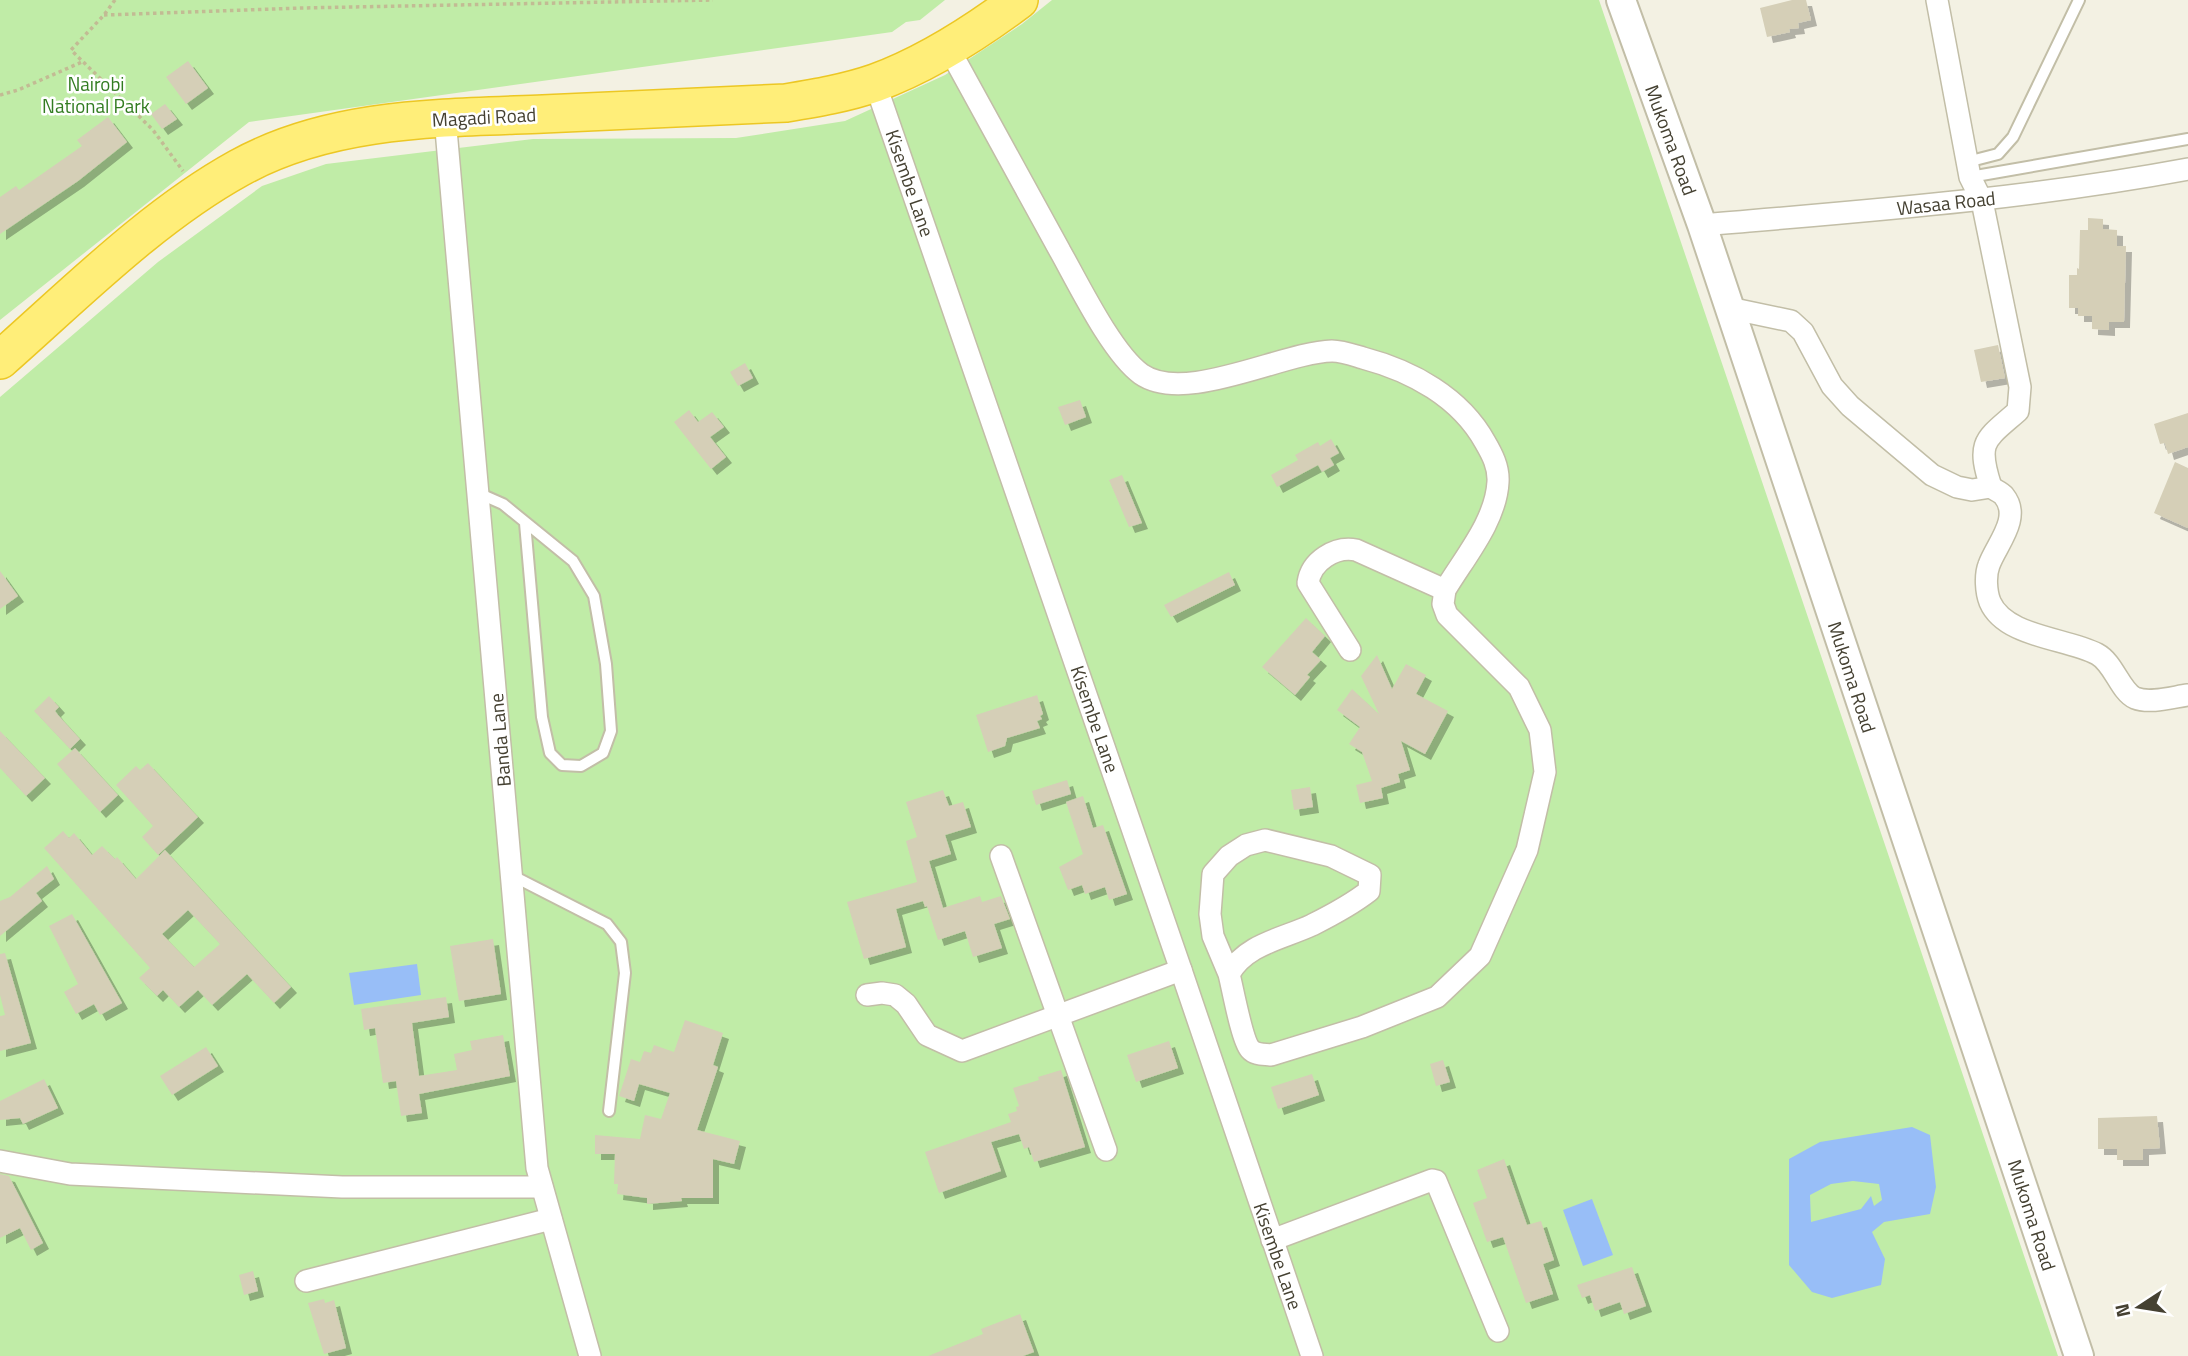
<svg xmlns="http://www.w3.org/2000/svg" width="2188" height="1356" font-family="'Titillium Web',sans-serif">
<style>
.green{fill:#c0eca7}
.water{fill:#98bef7;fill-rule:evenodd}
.building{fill:#d5cfb7;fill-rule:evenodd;filter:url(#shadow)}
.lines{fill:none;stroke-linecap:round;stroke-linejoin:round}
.service-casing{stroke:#c2bea7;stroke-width:14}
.minor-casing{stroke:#c2bea7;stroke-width:24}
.tertiary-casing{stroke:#c2bea7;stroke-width:32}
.trunk-casing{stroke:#ecc724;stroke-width:40}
.path{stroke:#c2bb94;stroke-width:3.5;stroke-dasharray:3.5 3.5;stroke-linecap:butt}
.service{stroke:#fff;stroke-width:10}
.minor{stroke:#fff;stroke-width:21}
.tertiary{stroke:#fff;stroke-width:28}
.trunk{stroke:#ffee79;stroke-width:37}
.labels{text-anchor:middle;stroke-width:5;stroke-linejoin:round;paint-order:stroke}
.park-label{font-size:19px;fill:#327c21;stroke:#fff}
.street-label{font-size:19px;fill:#454132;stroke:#fff}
</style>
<defs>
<filter id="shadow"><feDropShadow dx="6" dy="6" stdDeviation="0" flood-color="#0004"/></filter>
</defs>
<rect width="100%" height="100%" fill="#f3f1e3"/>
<!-- green -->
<g class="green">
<polygon points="0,0 945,0 920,20 906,22 892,32 249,122 0,320"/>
<polygon points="1052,0 1599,0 2058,1356 0,1356 0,397 158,262 262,186 326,164 533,139 736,138 845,121 945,75 1022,24"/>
</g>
<!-- water -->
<g class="water">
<polygon points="417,964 421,995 354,1005 349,973"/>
<path d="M1912,1127L1930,1135L1936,1187L1930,1214L1884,1222L1872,1232L1885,1259L1881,1285L1832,1298L1812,1292L1789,1265V1159L1820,1142ZM1853,1181L1879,1184L1882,1200L1874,1206L1871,1196L1861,1209L1811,1222L1810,1195L1831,1184Z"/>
<polygon points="1592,1199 1613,1255 1583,1266 1563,1210"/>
</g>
<!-- building -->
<g class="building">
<polygon points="1792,0 1806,0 1811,20 1798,23 1799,28 1789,29 1790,32 1767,37 1760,8"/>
<polygon points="188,61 208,88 186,104 166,77"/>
<polygon points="165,104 177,119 162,129 151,114"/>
<polygon points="108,117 127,142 78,181 0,234 0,197 16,186 19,190 82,146 77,140"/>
<polygon points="2088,218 2103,219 2103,229 2117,230 2117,246 2126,246 2124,322 2109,322 2109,330 2092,329 2092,316 2078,316 2078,308 2069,308 2069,275 2077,275 2077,268 2079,269 2080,230 2088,230"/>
<polygon points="1998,345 2005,378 1981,382 1974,350"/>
<polygon points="745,363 753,378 738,386 730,372"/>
<polygon points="1080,400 1086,417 1065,425 1058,407"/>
<polygon points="689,410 698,422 712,412 724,427 710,437 726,457 711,469 674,422"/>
<polygon points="2188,413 2188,447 2168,454 2165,443 2160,444 2154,424"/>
<polygon points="1331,439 1339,453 1330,458 1334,465 1322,472 1318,465 1277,487 1271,475 1298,460 1295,455 1318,442 1320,446"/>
<polygon points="2175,462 2188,468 2188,528 2154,513"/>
<polygon points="1122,475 1142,523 1129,527 1109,480"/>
<polygon points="0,571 18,596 0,609"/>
<polygon points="1229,572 1235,585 1171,617 1164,605"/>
<polygon points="1306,618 1325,636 1312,652 1321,660 1307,675 1310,677 1295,695 1262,667"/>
<polygon points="1377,655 1392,689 1406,664 1426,675 1416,694 1448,711 1425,754 1401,741 1410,770 1398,774 1400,782 1381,788 1383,798 1360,803 1356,785 1372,781 1362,752 1349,744 1360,727 1337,710 1352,689 1379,714 1361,676"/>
<polygon points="1037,695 1043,714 1040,716 1042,719 1037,721 1040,728 1007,738 1005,746 988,752 976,715"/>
<polygon points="49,696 59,707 55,711 58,715 80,739 70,749 34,711"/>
<polygon points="0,731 45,778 26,796 0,768"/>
<polygon points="75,748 118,795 100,812 57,764"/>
<polygon points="148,763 198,817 158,855 142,837 153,826 116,785 136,766 140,770"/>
<polygon points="1067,780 1071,794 1036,805 1032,791"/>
<polygon points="1310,787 1313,807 1294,810 1291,790"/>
<polygon points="943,790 949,806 963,802 971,827 945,835 951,854 929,861 943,908 980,896 982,902 1001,896 1010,919 994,924 1002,948 973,957 965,931 938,940 927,906 925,907 923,901 896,909 906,947 864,959 847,902 917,882 906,841 917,837 906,802"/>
<polygon points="1083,796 1093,828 1103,825 1127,894 1109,900 1105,887 1085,894 1082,885 1068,890 1059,867 1083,854 1066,802"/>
<path d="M63,831L69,838L74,833L92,855L102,846L115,859L117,857L136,879L165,850L291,987L274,1003L247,974L212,1005L198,990L179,1007L163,990L157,996L139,978L150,968L44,848ZM188,910L220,944L194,967L162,934Z"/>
<polygon points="47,866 54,879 36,893 42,901 0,936 0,901 10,897"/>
<polygon points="72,914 122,1003 100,1015 94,1004 76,1014 64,992 78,984 49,926"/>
<polygon points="493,939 501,994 459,1001 450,946"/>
<polygon points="5,953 31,1043 0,1051 0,1016 5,1015 0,995 0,954"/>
<polygon points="446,997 449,1017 412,1023 419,1076 457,1070 454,1054 472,1050 470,1041 503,1035 510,1076 419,1094 422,1113 401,1116 396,1081 383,1083 375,1028 364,1030 361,1009"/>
<polygon points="685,1020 723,1033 713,1065 718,1067 697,1130 740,1141 734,1164 713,1159 713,1198 681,1198 682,1201 647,1204 647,1198 617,1194 618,1184 614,1184 615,1154 595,1154 595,1135 640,1139 645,1115 661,1119 670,1093 639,1084 634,1101 619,1096 631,1059 640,1062 644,1051 651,1053 654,1045 674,1052"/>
<polygon points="1169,1041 1178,1068 1136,1082 1127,1055"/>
<polygon points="206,1047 218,1066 172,1095 160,1076"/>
<polygon points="1443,1060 1450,1082 1436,1086 1430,1064"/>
<polygon points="1061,1070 1085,1147 1034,1162 1029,1147 1024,1149 1019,1134 991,1142 1001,1171 939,1193 925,1152 1011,1122 1008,1114 1017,1111 1016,1107 1019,1106 1013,1088 1039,1080 1038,1077"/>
<polygon points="1312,1074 1319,1095 1278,1109 1271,1087"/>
<polygon points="44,1079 58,1108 23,1124 20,1118 0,1120 0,1101"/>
<polygon points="2157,1116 2160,1148 2143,1149 2143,1160 2117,1160 2117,1149 2098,1149 2098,1118"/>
<polygon points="1504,1159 1527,1225 1541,1221 1554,1260 1543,1264 1553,1294 1526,1303 1503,1237 1487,1242 1473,1203 1487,1198 1477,1170"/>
<polygon points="0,1174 9,1176 43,1243 31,1250 20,1228 0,1238"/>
<polygon points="1632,1267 1646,1306 1624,1314 1620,1302 1595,1311 1590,1295 1582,1298 1577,1285"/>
<polygon points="253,1271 258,1291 244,1295 239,1275"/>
<polygon points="324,1299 325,1303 334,1300 346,1348 324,1354 308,1303"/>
<polygon points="1020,1314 1034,1352 1023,1356 928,1356 983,1334 981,1329"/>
</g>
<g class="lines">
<defs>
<g id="service">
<polyline points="1967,162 1998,154 2013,137 2079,0"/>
<polyline points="1970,177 2188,139"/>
<polyline points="478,493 503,504 573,561 594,596 606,664 611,731 603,753 581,766 562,765 550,753 542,717 525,523"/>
<polyline points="511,875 607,924 621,942 625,973 609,1111"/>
</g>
<g id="minor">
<path d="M1937,0L1970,177L1982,201L2020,387L2018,411C1985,440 1976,441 1991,487"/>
<path d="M948,47C986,115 1023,183 1060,251C1079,285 1112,353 1141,374C1185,405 1283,352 1332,351C1342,351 1353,355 1363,358C1412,371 1460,397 1485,442C1492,454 1499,467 1498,482C1496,521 1464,558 1445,590L1443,604L1447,615L1519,687L1540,730L1545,772L1527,850L1480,956L1437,997L1362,1027L1271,1055C1264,1054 1255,1055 1250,1049C1242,1040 1233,990 1229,974C1246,944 1282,939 1312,925C1332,915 1351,905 1369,891L1370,875L1331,856L1265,840L1246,845L1229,856L1213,874L1210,914L1213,936L1229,974"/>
<polyline points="875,83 1181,970 1312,1356"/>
<polyline points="445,118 537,1168 590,1356"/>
<path d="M1702,225C1865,211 2027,199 2188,169"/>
<path d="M1729,308L1791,321L1803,332L1832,386L1850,406L1932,475L1957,487L1972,490L1991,487C1994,490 2001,492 2004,496C2022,518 1996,545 1989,565C1985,575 1986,592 1990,602C2005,637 2066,638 2097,654C2114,663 2120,691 2135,698C2150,704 2173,697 2188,695"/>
<path d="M1350,650L1308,583C1311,561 1335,546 1356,550L1445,590"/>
<polyline points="1001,856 1106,1150"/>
<polyline points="867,995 882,993 895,995 906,1004 927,1035 962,1051 1181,970"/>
<polyline points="0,1161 70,1174 342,1187 542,1187"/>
<polyline points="1272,1240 1432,1180 1436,1181 1498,1331"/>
<polyline points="306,1281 551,1219"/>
</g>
<polyline id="tertiary" points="1621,0 1702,225 2079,1356"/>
<path id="trunk" d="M0,360C75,294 152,216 239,168C331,117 440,118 543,114C624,110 705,106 786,103C816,98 846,93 875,83C927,64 975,33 1019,0"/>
</defs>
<!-- service casing -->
<use href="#service" class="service-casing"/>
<!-- minor casing -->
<use href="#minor" class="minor-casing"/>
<!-- tertiary casing -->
<use href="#tertiary" class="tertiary-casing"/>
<!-- trunk casing -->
<use href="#trunk" class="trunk-casing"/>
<!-- path -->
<g class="path">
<polyline points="115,0 104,15 71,50 153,130 183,171"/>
<polyline points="104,15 301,8 713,0"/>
<polyline points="0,95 18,90 82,62"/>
</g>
<!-- service -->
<use href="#service" class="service"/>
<!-- minor -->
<use href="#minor" class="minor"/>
<!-- tertiary -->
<use href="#tertiary" class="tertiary"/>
<!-- trunk -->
<use href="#trunk" class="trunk"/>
</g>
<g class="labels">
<!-- park labels -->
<g class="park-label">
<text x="96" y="91">Nairobi<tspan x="96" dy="22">National Park</tspan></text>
</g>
<!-- street labels -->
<g class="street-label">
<text transform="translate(484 117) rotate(-3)" y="7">Magadi Road</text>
<text transform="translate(1671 140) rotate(70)" y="7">Mukoma Road</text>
<text transform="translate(910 183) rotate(71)" y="7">Kisembe Lane</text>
<text transform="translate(1946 203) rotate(-6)" y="7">Wasaa Road</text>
<text transform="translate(1852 677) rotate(72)" y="7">Mukoma Road</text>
<text transform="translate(1095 719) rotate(71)" y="7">Kisembe Lane</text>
<text transform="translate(500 740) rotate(-95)" y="7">Banda Lane</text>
<text transform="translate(2032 1215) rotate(72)" y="7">Mukoma Road</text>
<text transform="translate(1278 1256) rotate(71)" y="7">Kisembe Lane</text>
</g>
</g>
<!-- north arrow -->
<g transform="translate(2139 1307) rotate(258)" stroke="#ffffff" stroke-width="5" paint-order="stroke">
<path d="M0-5L12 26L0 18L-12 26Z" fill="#454132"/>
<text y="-10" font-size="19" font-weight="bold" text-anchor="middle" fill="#454132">N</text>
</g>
</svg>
